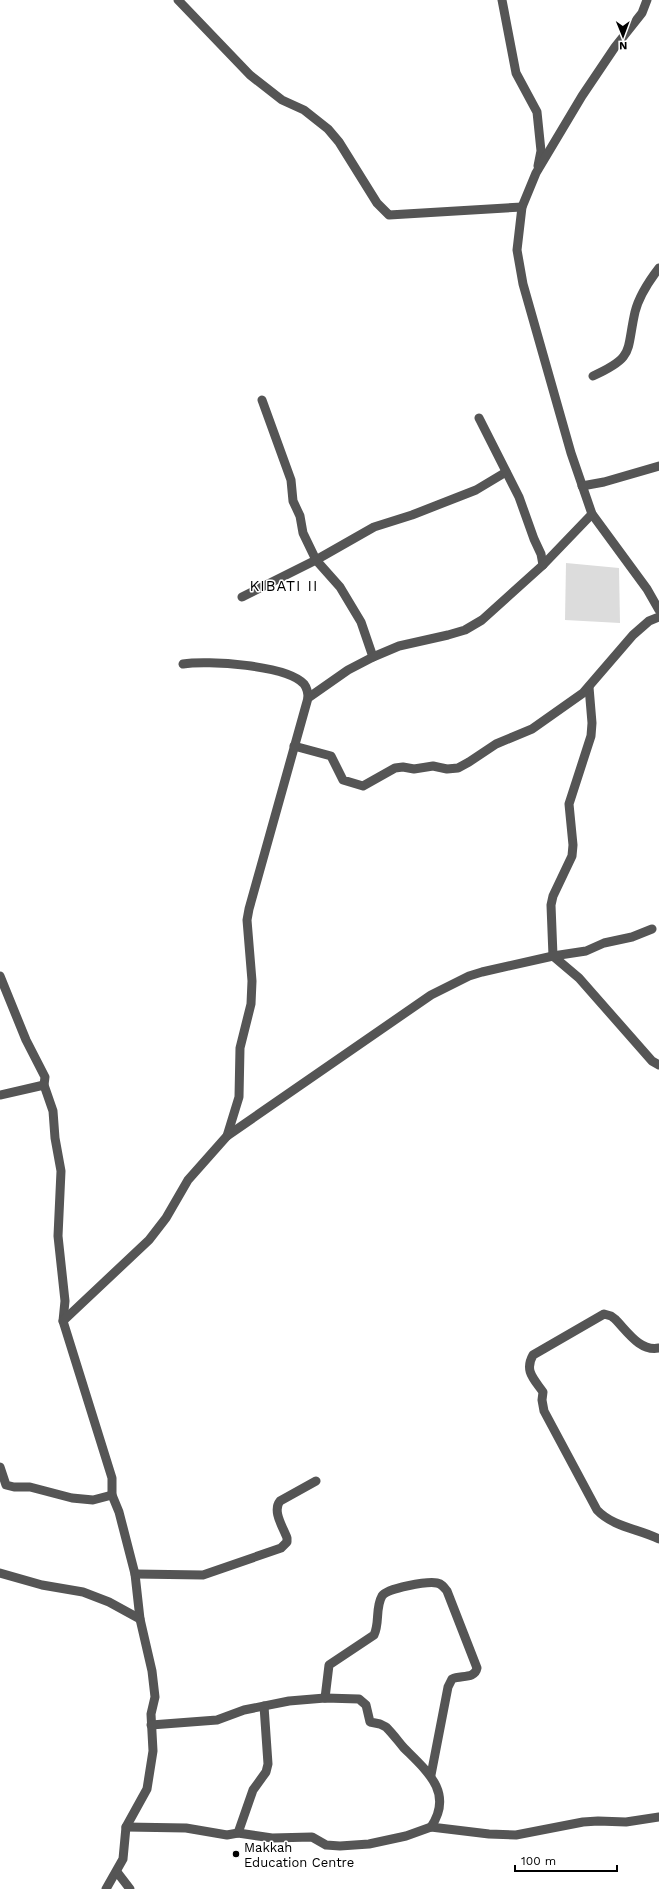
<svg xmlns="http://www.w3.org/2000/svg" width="659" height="1889" font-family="'Work Sans',sans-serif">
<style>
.green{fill:#dcdcdc}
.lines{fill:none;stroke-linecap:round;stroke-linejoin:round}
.minor{stroke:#555;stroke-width:9}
.poi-dot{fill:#000;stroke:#fff;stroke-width:1.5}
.labels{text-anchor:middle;stroke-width:3;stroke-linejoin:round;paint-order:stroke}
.poi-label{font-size:13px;fill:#000;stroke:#fff;text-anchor:start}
.quarter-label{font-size:15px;letter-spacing:1px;fill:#000;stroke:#fff}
</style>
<rect width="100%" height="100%" fill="#fff"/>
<!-- green -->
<polygon class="green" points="566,563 619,568 620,623 565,620"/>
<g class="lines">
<!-- minor -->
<g class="minor">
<polyline points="178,0 250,75 282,100 304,110 328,129 339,142 377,203 389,215 522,207"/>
<polyline points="502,0 516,73 537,112 541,151 538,166"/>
<polyline points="647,0 642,13 615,47 582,96 536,173 522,207 517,250 523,284 571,453 592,514 647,589 659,610"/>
<path d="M593,376C635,357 626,352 635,312C639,296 649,281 659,268"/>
<polyline points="262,400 291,480 293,501 300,516 303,533 316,560 374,527 412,515 476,490 506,472"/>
<polyline points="479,418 519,497 534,539 541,554 543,565"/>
<polyline points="582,486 604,482 659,466"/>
<polyline points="242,597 316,560 340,587 361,622 373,657"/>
<path d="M183,664C207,660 287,665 304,684C307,688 308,693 308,698"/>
<polyline points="589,687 592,723 591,736 569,804 573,845 572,856 553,896 551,905 553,956 579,978 652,1061 659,1065"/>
<polyline points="294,746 331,756 343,780 363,786 395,768 403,767 414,769 433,766 447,769 458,768 469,762 496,744 532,729 583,693 633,635 649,621 659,617"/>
<polyline points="0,976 26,1040 45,1077 44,1085 53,1111 55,1138 61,1171 58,1236 65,1301 63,1321 112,1478 112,1495 119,1512 135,1574 140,1619 152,1671 155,1697 151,1714 153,1751 147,1789 126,1827 123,1859 106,1889"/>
<polyline points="0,1095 44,1085"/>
<polyline points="227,1136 431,995 469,976 482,972 553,956 586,951 604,943 632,937 652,929"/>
<polyline points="63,1321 149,1240 166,1218 188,1180 227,1136 239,1097 240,1048 251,1004 252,981 247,920 249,909 308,698 348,670 373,657 399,646 448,635 465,630 482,620 543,565 592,514"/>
<path d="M659,1348C640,1352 627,1331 615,1319L611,1316L604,1314L533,1355C524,1371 534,1379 543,1392L542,1400L544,1411L597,1510C613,1527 639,1529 659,1539"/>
<polyline points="0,1467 6,1485 14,1487 30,1487 72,1498 93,1500 112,1495"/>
<polyline points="0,1573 42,1585 83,1592 109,1602 140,1619"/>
<path d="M135,1574L203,1575L281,1548L287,1542V1538C283,1527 272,1511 280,1501L316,1481"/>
<path d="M325,1698L329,1665L374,1635C380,1623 375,1608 382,1596C387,1588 428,1581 437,1583C442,1584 444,1587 447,1591L477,1668C475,1679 461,1675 452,1679L448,1687L431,1775"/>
<path d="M151,1725L217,1720L244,1710L289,1701L325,1698L359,1699L366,1705L370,1722L380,1724L386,1727C393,1734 398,1741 404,1748C427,1771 454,1793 431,1827"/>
<polyline points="126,1827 186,1828 227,1835 238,1833 272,1838 312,1837 326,1845 340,1846 369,1844 406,1836 431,1827 489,1834 516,1835 583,1822 598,1821 626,1822 659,1817"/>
<polyline points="238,1833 253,1790 266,1772 268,1764 264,1706"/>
<polyline points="117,1872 130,1889"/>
</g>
</g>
<!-- markers -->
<circle class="poi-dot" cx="236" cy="1854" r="4"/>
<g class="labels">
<!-- poi labels -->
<g class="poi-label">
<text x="244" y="1852">Makkah<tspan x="244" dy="15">Education Centre</tspan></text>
</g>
<!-- quarter labels -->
<g class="quarter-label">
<text x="284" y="591">KIBATI II</text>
</g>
</g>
<!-- north arrow -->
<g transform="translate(623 36) rotate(179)" stroke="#ffffff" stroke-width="3" paint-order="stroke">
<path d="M0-3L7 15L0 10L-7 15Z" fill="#000000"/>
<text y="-6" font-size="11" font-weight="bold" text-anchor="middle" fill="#000000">N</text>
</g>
<!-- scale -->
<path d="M515 1865v6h102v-6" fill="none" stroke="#000000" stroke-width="2"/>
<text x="521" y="1865" font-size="12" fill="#000000" stroke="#ffffff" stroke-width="3" paint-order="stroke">100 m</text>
</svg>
